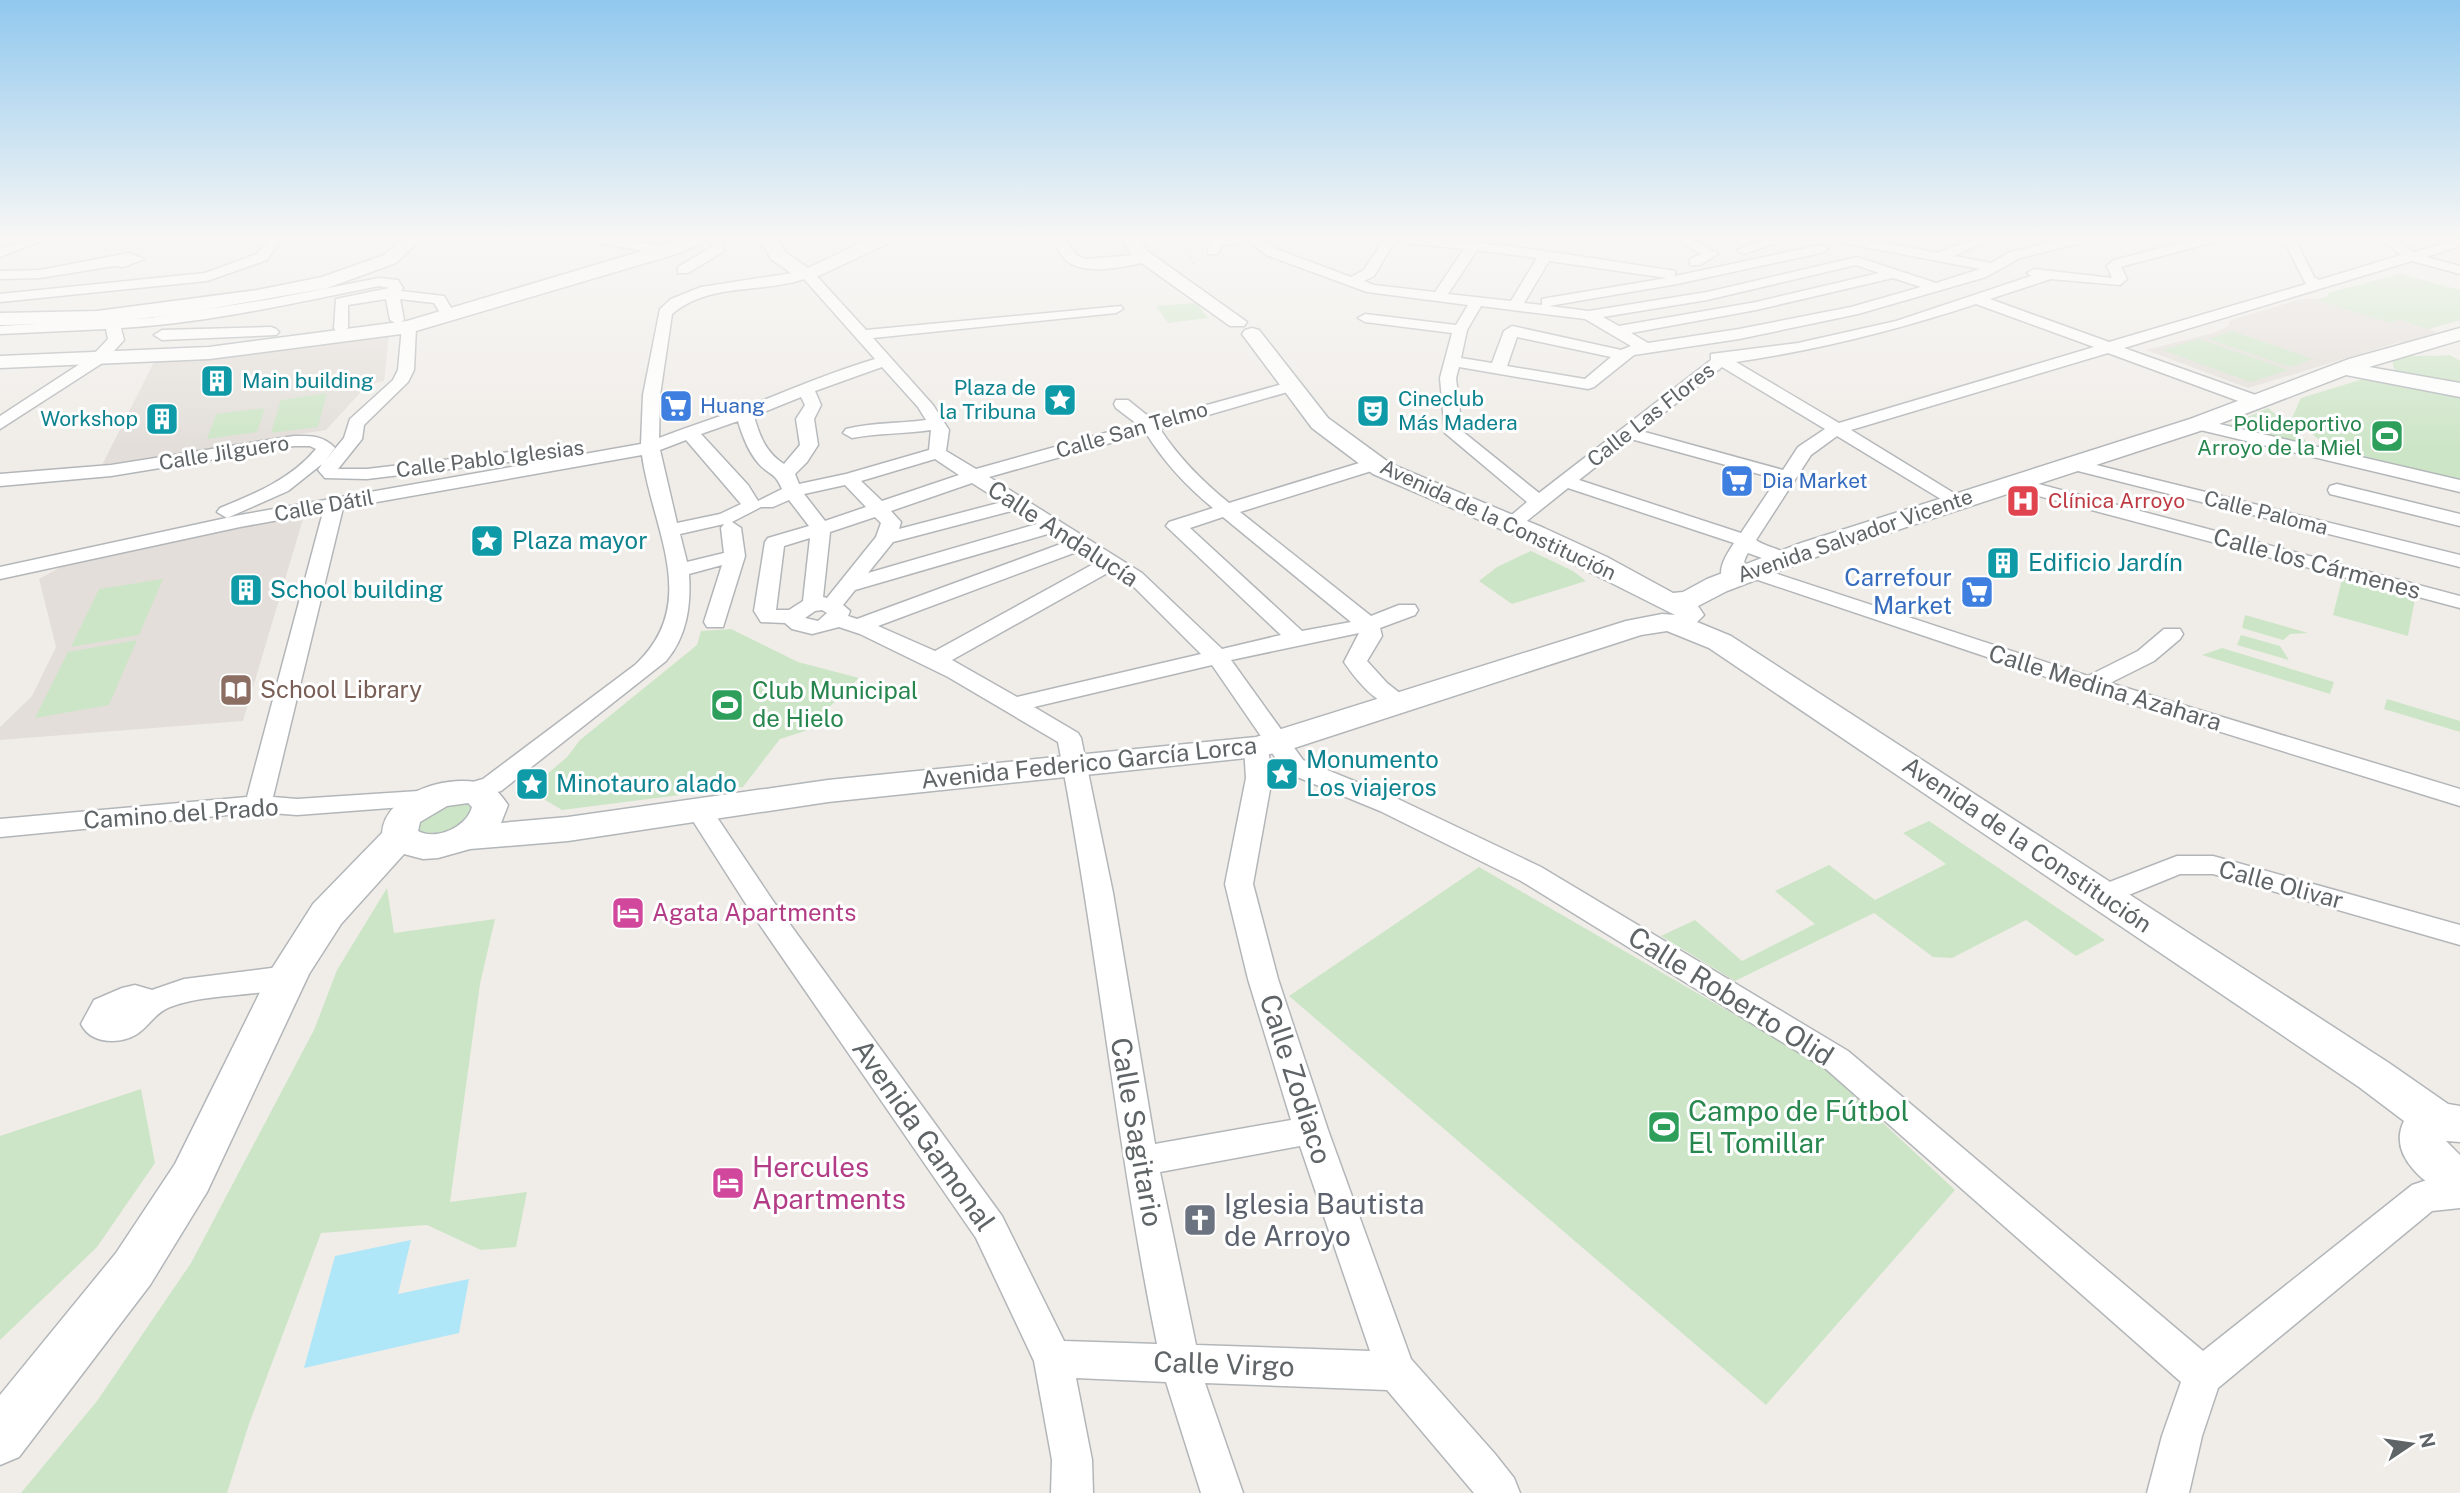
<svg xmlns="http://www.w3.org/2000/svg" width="2460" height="1493" font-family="'Public Sans',sans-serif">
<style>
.education{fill:#e3ded9}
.green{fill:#cde5c7}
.water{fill:#afe7f8}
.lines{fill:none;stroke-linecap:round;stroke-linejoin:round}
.street-casing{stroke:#b3b6b9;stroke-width:3}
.secondary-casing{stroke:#b2b6b9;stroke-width:3}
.street{fill:#fff;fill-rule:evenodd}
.secondary{fill:#fff;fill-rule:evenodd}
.rail{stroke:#b5b6b7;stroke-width:3.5;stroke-dasharray:1 5;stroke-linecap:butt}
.labels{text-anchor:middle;stroke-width:6;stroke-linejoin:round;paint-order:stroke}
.far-culture-label{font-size:21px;fill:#0d838f;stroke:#fff;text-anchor:start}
.far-shop-label{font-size:21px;fill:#366cbe;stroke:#fff;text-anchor:start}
.far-street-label{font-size:21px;fill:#5f6467;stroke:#fff}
.far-leisure-label{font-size:21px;fill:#27864d;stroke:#fff;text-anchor:end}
.far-health-label{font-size:21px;fill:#be3a42;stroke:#fff;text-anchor:start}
.street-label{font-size:24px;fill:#5f6467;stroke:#fff}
.culture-label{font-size:24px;fill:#0d838f;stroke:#fff;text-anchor:start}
.shop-label{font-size:24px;fill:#366cbe;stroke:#fff;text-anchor:end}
.education-label{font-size:24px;fill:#785e54;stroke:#fff;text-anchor:start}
.leisure-label{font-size:24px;fill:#27864d;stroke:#fff;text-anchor:start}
.hotel-label{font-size:24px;fill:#b23c85;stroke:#fff;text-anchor:start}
.near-street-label{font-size:28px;fill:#5f6467;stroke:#fff}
.near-leisure-label{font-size:28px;fill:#27864d;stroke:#fff;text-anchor:start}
.near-hotel-label{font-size:28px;fill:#b23c85;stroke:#fff;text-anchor:start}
.near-worship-label{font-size:28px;fill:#5b616d;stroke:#fff;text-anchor:start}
</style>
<rect width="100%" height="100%" fill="#f0ede8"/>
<!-- education -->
<g class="education">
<polygon points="2400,274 2460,290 2460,320 2430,329 2437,332 2405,344 2399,342 2248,388 2146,350 2213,333 2229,326 2229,321 2301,299 2317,299 2328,296 2328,293"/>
<polygon points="389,333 384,381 375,383 361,392 326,430 102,465 154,362 242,356"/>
<polygon points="291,516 303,519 243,721 0,740 0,727 32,696 56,647 39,579 70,562"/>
</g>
<!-- green -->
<g class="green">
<polygon points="2400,274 2460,290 2460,320 2428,329 2400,320 2391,323 2317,300 2328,296 2328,293"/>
<polygon points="1196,303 1208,318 1168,323 1156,306"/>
<polygon points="2232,331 2313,359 2290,367 2208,339"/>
<polygon points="2199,339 2288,370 2251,382 2162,350"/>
<path d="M2450,355L2460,361V386L2395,374L2392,359C2406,354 2433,357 2450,355Z"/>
<polygon points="2363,379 2460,396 2460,482 2336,453 2292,418 2301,398"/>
<polygon points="327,393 318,427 271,433 281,400"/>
<polygon points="265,408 257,432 207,439 216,414"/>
<polygon points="2268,408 2316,449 2225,427"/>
<polygon points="1531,551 1573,571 1586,581 1512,604 1479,581 1497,567"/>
<polygon points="163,579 139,635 71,647 99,589"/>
<polygon points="2342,579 2415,599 2408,636 2333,615"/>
<polygon points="2245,615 2308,633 2290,634 2283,640 2242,628"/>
<polygon points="731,629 798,662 859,678 805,731 780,739 743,787 562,810 540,797 539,781 567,757 580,740 697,645 701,631"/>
<polygon points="2241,635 2280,646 2289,660 2237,645"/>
<polygon points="137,640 109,705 35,718 68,652"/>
<polygon points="2222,648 2334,682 2330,694 2202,655"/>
<polygon points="2387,699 2460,721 2460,732 2384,709"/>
<polygon points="472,800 475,823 421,840 410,824 421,811"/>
<polygon points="1929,821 2105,940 2076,956 2026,920 1952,958 1933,957 1874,913 1735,981 1661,936 1695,920 1742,961 1815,924 1775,891 1829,865 1875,900 1946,864 1903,833"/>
<polygon points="1479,867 1820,1064 1955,1190 1766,1405 1289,996"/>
<polygon points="387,888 394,933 495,919 480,984 450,1202 527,1192 516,1247 481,1250 427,1225 321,1233 249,1424 227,1493 21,1493 97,1401 191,1263 314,1030 337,970"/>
<polygon points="141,1089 155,1163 97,1247 0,1340 0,1136"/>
</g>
<!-- water -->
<polygon class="water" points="411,1240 398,1294 469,1279 459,1333 304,1368 335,1256"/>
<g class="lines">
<defs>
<g id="street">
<polygon points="28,239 46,239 0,257 0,249"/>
<polygon points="269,239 281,239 267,260 207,281 0,302 0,294 205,273 257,254"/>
<polygon points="593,239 620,239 667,247 674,251 667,255 599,243"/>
<polygon points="711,239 723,239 724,251 688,273 678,273 678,267 712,247"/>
<path d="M1053,239H1065L1076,255L1086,259L1146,254L1153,258L1151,261C1129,266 1088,276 1068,262C1061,257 1057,246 1053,239Z"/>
<polygon points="1216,239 1246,239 1245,242 1221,246 1218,254 1208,254 1209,243"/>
<path d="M1247,239H1261L1276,249L1351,277L1364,270L1384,239H1396L1374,276L1364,281L1374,285L1435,292L1464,249L1405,243L1399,239C1490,239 1580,257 1670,270L1675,271V276L1821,245L1828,249L1821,253L1677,284L1549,306L1589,311L1707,292L1857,257L1936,283L1980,269L1844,243L1838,239H1864L1938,253L1974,239H1991L1954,256L1991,263L2010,252L2065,239H2086L2085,242L2020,258L1986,277L1858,314L1739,339L1634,355L1594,387L1588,389L1459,367L1456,378L1462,431L1539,493L1711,360V354L1798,343L1896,321L2031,276L2027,273L2034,269L2112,278L2107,266L2114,260L2195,239H2216L2215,242L2124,266L2121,267L2127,279L2120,285L2051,279L1990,299L2109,342L2306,284L2283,239H2295L2314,277L2319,280L2401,255L2381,239H2395L2414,252L2460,239V246L2426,257L2460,266V274L2412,261L2124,348L2264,398L2266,402L2264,406H2252L2108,353L1851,430L1965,500L1963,504H1949L1837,436L1811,455L1756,540C1767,548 1785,549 1793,559L1790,563H1776L1748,553C1741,563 1745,575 1738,584H1724C1716,569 1726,556 1734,543L1568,488L1518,528H1504L1501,524L1527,502L1445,433L1440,378L1452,333L1365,322L1358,318L1365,314L1456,325L1468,305L1367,292L1266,255ZM1477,250L1537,258L1511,301L1448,294ZM1549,261L1667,278L1547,298L1542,299V305L1524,303ZM1856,265L1879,273L1756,302L1619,326L1603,317L1707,300ZM1893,278L1921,287L1851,307L1739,329L1648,343L1631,333L1756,310ZM1976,304L2094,347L1839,423L1736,362C1818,350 1897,330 1976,304ZM1481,306L1585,319L1631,346L1621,350L1512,326L1504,331L1492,363L1461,358L1467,330ZM1517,337L1611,357L1585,379L1507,366ZM1722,367L1825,429L1798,447L1783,470L1641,431ZM1631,439L1777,479L1741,533L1579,480Z"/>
<polygon points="1677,239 1692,239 1718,254 1700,265 1690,265 1690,259 1701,254"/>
<polygon points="1768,239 1788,239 1744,254 1737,250"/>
<polygon points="129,253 144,259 123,267 114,266 40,278 0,279 0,271 40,270"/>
<path d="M799,272L814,273L866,330L1121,306L1123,309L1116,313L873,338L933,405L949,430L946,451L976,469L1137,424L1116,408L1114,404L1116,400H1128L1153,420L1286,383H1298L1300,386L1298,389L1160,429C1179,458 1202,481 1229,503L1369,460H1381L1384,464L1381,468L1240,512L1371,616L1399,605H1415L1418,610L1415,615L1380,628L1382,636L1367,661L1387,683L1411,702L1407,707C1382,713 1357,681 1344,662L1359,633L1231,660L1303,760L1398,799L1541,867L1848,1051L2203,1351L2412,1185L2424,1181L2460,1178V1208L2432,1211L2218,1388L2202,1436L2189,1493H2147L2162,1436L2181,1382L1826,1069L1521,881L1380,811L1285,772L1268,747L1272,778L1253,884L1278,979L1328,1130L1411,1359L1495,1454L1514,1478L1520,1493H1474L1387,1390L1205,1383L1243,1493H1201L1166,1382L1076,1378L1092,1460L1093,1493H1051L1052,1460L1034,1361L976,1238L753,915L686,810L690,804L699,802L708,804L773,901L1002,1216L1064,1341L1157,1344C1116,1144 1097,941 1058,742L948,677L860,634L839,627L812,634L792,629L785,623L761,622L754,611L765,542L768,538L809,526L789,500L773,507H761L732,522L741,528L745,556L723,627H707L704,622L722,565L689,574C691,606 687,636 666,661L501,791L468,800L459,798L455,792L459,786L483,779L635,665C702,603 652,529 642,455L343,508L273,797L297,799L434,790L443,792L447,798L443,804L297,815L258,812L0,837V819L247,797L323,512L240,527L0,579V567L240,515L641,444L643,395L660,309L671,299L701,287ZM804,279L875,359C834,371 794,388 754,404C722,416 690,426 659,438L660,395L672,314C710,282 761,294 804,279ZM882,367L918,407L926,420C898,424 874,422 846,429L843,433L852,438C878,433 904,434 931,430L929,450L846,474L799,484L795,474L807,462L818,445L814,419L821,405L815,391ZM801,397L805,405L796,419L800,445L784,464C766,453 759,435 754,416ZM738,421C742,435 749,453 759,464C769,475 775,472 782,489L758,501L748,485L701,434ZM1146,433C1164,462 1186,486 1213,508L1169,522L1166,526L1281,635L1222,649L1142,573L989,477ZM686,440L741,504L720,514L677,523L660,450ZM935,459L959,475L882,501L861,481ZM972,483L1002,502L899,529L901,522L891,511ZM845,485L866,507L825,521L804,494ZM1015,510L1037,524L868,573L893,542ZM875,517L881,523L876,537L827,598L823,597L830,532ZM1223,517L1351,622L1302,631L1190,528ZM724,524L721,528L724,553L687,562L680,534ZM1051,533L1066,542L857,619L848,616L850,611L843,605L855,590ZM810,538L803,601L789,610H776L784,546ZM1079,551L1097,562L935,651L878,626ZM1111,571L1128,581L1201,654L1017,697L952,660ZM822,610L827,613L818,621L805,618L815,611ZM1212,665L1265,742L1256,739L1247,742L1244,747L1246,778L1225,884L1248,979L1291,1120L1155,1144L1113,893L1081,738L1078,733L1034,707ZM1300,1146L1370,1351L1196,1345L1160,1172Z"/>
<path d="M379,278L398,280L403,288L401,291L444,296L456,316L449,320L444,319L434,303L400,299L404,320L397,324L390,320L386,299L348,305V328L341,332L336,331L334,328L336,299L389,288L379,286C294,303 208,323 121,328L124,340L104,362L0,429V416L92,356L108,339L106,329L0,334V326L150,318L272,299Z"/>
<path d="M409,323L416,327L414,370L408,382L364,425L362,439L338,469H367L511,452L520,457L517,461L367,479L325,478L318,470L322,464L288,491L227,518L217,512L220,508C255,494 291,479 316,449L310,446H294L111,476L0,486V474L111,465L294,436C310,436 323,435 335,448L324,462L344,438L350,419L393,380L398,370L402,327Z"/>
<polygon points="271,327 276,329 279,332 276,335 162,340 154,335 162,330"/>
<polygon points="2198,419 2460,480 2460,492 2192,428 2189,424 2192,420"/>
<polygon points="2072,459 2460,555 2460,567 2066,468 2063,464 2066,460"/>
<polygon points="2012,477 2460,596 2460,608 2005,487 2003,483"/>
<polygon points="2337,484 2460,514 2460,526 2330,494 2328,490 2330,486"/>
<polygon points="1753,566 2088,676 2138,651 2164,629 2180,629 2183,634 2180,639 2154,661 2110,683 2460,789 2460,806 2082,689 1746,576 1743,572 1746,568"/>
<polygon points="2177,856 2213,856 2460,925 2460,945 2213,874 2180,874 2104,905 2094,902 2090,895 2094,888"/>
<path d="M287,966L298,969L302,977L298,985C256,998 211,992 170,1007C148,1015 147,1040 112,1041C99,1041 87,1036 81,1024L94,1000L122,988L135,985L152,990L184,979Z"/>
</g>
<g id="secondary">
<polygon points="402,239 421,239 396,263 327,288 174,315 97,323 0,325 0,313 97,311 257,290 322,277 384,255"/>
<polygon points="682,239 706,239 703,243 673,255 409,333 209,359 0,368 0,356 209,347 407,321"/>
<polygon points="752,239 778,240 785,252 808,268 869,239 892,239 889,243 812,279 795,276 771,259 765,247"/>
<polygon points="1122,239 1140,239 1146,250 1247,322 1244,326 1230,326 1133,257"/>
<path d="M1252,328L1259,330L1328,418L1391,464L1544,528L1607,557L1673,593L1683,592L1707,579L1801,543L2190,419L2349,359L2460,328V340L2369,367L2460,383V397L2346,375L2206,429L1821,555L1727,591L1698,606L1704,615L1697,622L1731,636L2389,1063L2448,1104L2460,1106V1142L2446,1141L2460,1155V1200C2430,1190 2386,1157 2404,1121L2359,1087L1709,648L1667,631L1641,635L1288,750L1256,757L828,802L568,841L470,849L438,858L423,859L404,854L341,924L309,974L207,1192L150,1285L19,1457L0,1465V1395L116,1253L175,1164L271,970L313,904L382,833C385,791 456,771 489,786C497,789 503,798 508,805L501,823L568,817L828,780L1256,737L1626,621L1662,614L1675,615L1526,540L1373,474L1312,428L1242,334L1245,330ZM468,803L472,807C467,827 436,841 418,831L420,822L447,806Z"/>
</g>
</defs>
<!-- street casing -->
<use href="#street" class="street-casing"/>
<!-- secondary casing -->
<use href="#secondary" class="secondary-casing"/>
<!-- street -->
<use href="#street" class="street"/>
<!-- secondary -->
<use href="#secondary" class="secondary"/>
<!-- rail -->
<polyline class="rail" points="1175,239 1197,266"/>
</g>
<!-- sky -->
<linearGradient id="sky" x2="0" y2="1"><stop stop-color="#91c8ee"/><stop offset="0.53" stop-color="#f8f7f5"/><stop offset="1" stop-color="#f8f7f5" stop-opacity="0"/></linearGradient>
<rect width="2460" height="448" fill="url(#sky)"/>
<!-- icons -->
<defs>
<symbol id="building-square" viewBox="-11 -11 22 22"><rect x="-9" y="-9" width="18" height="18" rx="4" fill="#0f9aa8" stroke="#fff"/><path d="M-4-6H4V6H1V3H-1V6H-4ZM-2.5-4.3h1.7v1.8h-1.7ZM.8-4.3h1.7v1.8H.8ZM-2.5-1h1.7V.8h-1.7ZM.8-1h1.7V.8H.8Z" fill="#fff"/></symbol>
<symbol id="sight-square" viewBox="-11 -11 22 22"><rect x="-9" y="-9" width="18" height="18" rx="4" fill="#0f9aa8" stroke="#fff"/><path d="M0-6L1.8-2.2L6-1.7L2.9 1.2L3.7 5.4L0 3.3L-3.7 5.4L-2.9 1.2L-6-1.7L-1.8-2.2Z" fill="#fff"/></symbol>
<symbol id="supermarket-square" viewBox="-11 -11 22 22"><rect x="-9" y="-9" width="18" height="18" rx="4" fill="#3f7fe0" stroke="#fff"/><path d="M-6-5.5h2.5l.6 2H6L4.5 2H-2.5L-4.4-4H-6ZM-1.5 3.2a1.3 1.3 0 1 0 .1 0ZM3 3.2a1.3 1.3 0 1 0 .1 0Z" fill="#fff"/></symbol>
<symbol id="theatre-square" viewBox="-11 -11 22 22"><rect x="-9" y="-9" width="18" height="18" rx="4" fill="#0f9aa8" stroke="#fff"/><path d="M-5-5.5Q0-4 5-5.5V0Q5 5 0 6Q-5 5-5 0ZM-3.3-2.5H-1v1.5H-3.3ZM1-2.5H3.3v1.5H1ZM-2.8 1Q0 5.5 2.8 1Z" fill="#fff"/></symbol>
<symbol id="stadium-square" viewBox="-11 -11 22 22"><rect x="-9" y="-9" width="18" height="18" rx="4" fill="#2e9e5b" stroke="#fff"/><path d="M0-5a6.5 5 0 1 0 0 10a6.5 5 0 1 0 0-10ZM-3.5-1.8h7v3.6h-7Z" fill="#fff"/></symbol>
<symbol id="hospital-square" viewBox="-11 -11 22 22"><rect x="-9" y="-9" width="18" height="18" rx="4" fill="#e0444e" stroke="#fff"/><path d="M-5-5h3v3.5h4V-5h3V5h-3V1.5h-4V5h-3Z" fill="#fff"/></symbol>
<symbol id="library-square" viewBox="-11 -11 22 22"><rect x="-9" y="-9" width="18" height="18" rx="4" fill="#8d6e63" stroke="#fff"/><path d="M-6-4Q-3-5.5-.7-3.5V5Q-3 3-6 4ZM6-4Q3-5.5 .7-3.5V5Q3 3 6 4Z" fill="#fff"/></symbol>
<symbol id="hotel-square" viewBox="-11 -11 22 22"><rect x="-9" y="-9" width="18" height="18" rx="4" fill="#d1479c" stroke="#fff"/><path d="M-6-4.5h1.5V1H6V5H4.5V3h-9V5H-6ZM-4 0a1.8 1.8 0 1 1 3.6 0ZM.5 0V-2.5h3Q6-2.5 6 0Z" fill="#fff"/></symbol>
<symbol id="church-square" viewBox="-11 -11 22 22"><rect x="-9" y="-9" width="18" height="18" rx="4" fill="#6b7280" stroke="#fff"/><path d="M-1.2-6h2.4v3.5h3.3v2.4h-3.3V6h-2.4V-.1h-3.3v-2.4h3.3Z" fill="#fff"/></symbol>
</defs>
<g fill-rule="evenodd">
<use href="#building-square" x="198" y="362" width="38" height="38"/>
<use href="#sight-square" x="1041" y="381" width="38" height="38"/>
<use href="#supermarket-square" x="657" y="387" width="38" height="38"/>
<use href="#theatre-square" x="1354" y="392" width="38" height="38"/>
<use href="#building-square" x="143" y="400" width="38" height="38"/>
<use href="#stadium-square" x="2368" y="417" width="38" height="38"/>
<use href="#supermarket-square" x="1718" y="462" width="38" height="38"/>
<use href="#hospital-square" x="2004" y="482" width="38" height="38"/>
<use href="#sight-square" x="468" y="522" width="38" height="38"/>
<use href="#building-square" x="1984" y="544" width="38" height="38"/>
<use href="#building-square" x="227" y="571" width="38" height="38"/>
<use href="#supermarket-square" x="1958" y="573" width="38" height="38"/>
<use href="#library-square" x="217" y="671" width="38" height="38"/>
<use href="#stadium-square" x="708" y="686" width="38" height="38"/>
<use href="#sight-square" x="1263" y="755" width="38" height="38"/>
<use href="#sight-square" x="513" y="765" width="38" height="38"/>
<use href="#hotel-square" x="609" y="894" width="38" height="38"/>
<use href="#stadium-square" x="1645" y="1108" width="38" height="38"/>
<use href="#hotel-square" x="709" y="1164" width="38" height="38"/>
<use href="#church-square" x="1181" y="1201" width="38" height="38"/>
</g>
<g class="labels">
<!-- far-culture labels -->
<g class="far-culture-label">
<text x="242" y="388">Main building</text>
<text x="1036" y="395" text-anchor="end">Plaza de<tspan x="1036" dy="24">la Tribuna</tspan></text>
<text x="1398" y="406">Cineclub<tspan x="1398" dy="24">Más Madera</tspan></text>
<text x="138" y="426" text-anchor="end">Workshop</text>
</g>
<!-- far-shop labels -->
<g class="far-shop-label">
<text x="700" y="413">Huang</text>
<text x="1762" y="488">Dia Market</text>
</g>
<!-- far-street labels -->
<g class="far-street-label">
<text transform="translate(1651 415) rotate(-38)" y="7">Calle Las Flores</text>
<text transform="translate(1132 430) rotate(-16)" y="7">Calle San Telmo</text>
<text transform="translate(224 453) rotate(-9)" y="7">Calle Jilguero</text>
<text transform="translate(490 459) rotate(-7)" y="7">Calle Pablo Iglesias</text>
<text transform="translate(324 506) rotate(-10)" y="7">Calle Dátil</text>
<text transform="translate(2266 513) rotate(14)" y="7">Calle Paloma</text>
<text transform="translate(1498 520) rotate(25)" y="7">Avenida de la Constitución</text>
<text transform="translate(1855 536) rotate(-19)" y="7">Avenida Salvador Vicente</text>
</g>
<!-- far-leisure labels -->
<g class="far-leisure-label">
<text x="2362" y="431">Polideportivo<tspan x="2362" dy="24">Arroyo de la Miel</tspan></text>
</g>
<!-- far-health labels -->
<g class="far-health-label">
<text x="2048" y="508">Clínica Arroyo</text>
</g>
<!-- street labels -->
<g class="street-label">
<text transform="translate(1063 534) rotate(33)" y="8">Calle Andalucía</text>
<text transform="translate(2317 564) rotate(15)" y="8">Calle los Cármenes</text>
<text transform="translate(2105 688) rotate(17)" y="8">Calle Medina Azahara</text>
<text transform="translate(1089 763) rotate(-6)" y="8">Avenida Federico García Lorca</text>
<text transform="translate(181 814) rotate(-4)" y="8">Camino del Prado</text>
<text transform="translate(2027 845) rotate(34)" y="8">Avenida de la Constitución</text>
<text transform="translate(2281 885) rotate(15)" y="8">Calle Olivar</text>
</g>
<!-- culture labels -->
<g class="culture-label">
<text x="512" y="549">Plaza mayor</text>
<text x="2028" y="571">Edificio Jardín</text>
<text x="270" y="598">School building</text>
<text x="1306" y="768">Monumento<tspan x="1306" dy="28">Los viajeros</tspan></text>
<text x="556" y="792">Minotauro alado</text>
</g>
<!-- shop labels -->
<g class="shop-label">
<text x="1952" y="586">Carrefour<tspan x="1952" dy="28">Market</tspan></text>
</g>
<!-- education labels -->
<g class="education-label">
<text x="260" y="698">School Library</text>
</g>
<!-- leisure labels -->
<g class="leisure-label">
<text x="752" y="699">Club Municipal<tspan x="752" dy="28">de Hielo</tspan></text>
</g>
<!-- hotel labels -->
<g class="hotel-label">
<text x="652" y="921">Agata Apartments</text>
</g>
<!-- near-street labels -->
<g class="near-street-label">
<text transform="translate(1731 996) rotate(32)" y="10">Calle Roberto Olid</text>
<text transform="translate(1296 1079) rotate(72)" y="10">Calle Zodiaco</text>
<text transform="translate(1137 1132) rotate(80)" y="10">Calle Sagitario</text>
<text transform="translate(924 1135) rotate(55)" y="10">Avenida Gamonal</text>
<text transform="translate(1224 1364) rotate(2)" y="10">Calle Virgo</text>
</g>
<!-- near-leisure labels -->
<g class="near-leisure-label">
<text x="1688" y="1121">Campo de Fútbol<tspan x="1688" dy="32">El Tomillar</tspan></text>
</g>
<!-- near-hotel labels -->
<g class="near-hotel-label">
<text x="752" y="1177">Hercules<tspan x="752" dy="32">Apartments</tspan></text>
</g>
<!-- near-worship labels -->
<g class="near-worship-label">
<text x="1224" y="1214">Iglesia Bautista<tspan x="1224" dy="32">de Arroyo</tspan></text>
</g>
</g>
<!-- north arrow -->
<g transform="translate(2411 1444) rotate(77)" stroke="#ffffff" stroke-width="5" paint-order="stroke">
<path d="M0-5L12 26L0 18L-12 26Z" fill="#5f6467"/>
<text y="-10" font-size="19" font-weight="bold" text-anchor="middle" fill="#5f6467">N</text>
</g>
</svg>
